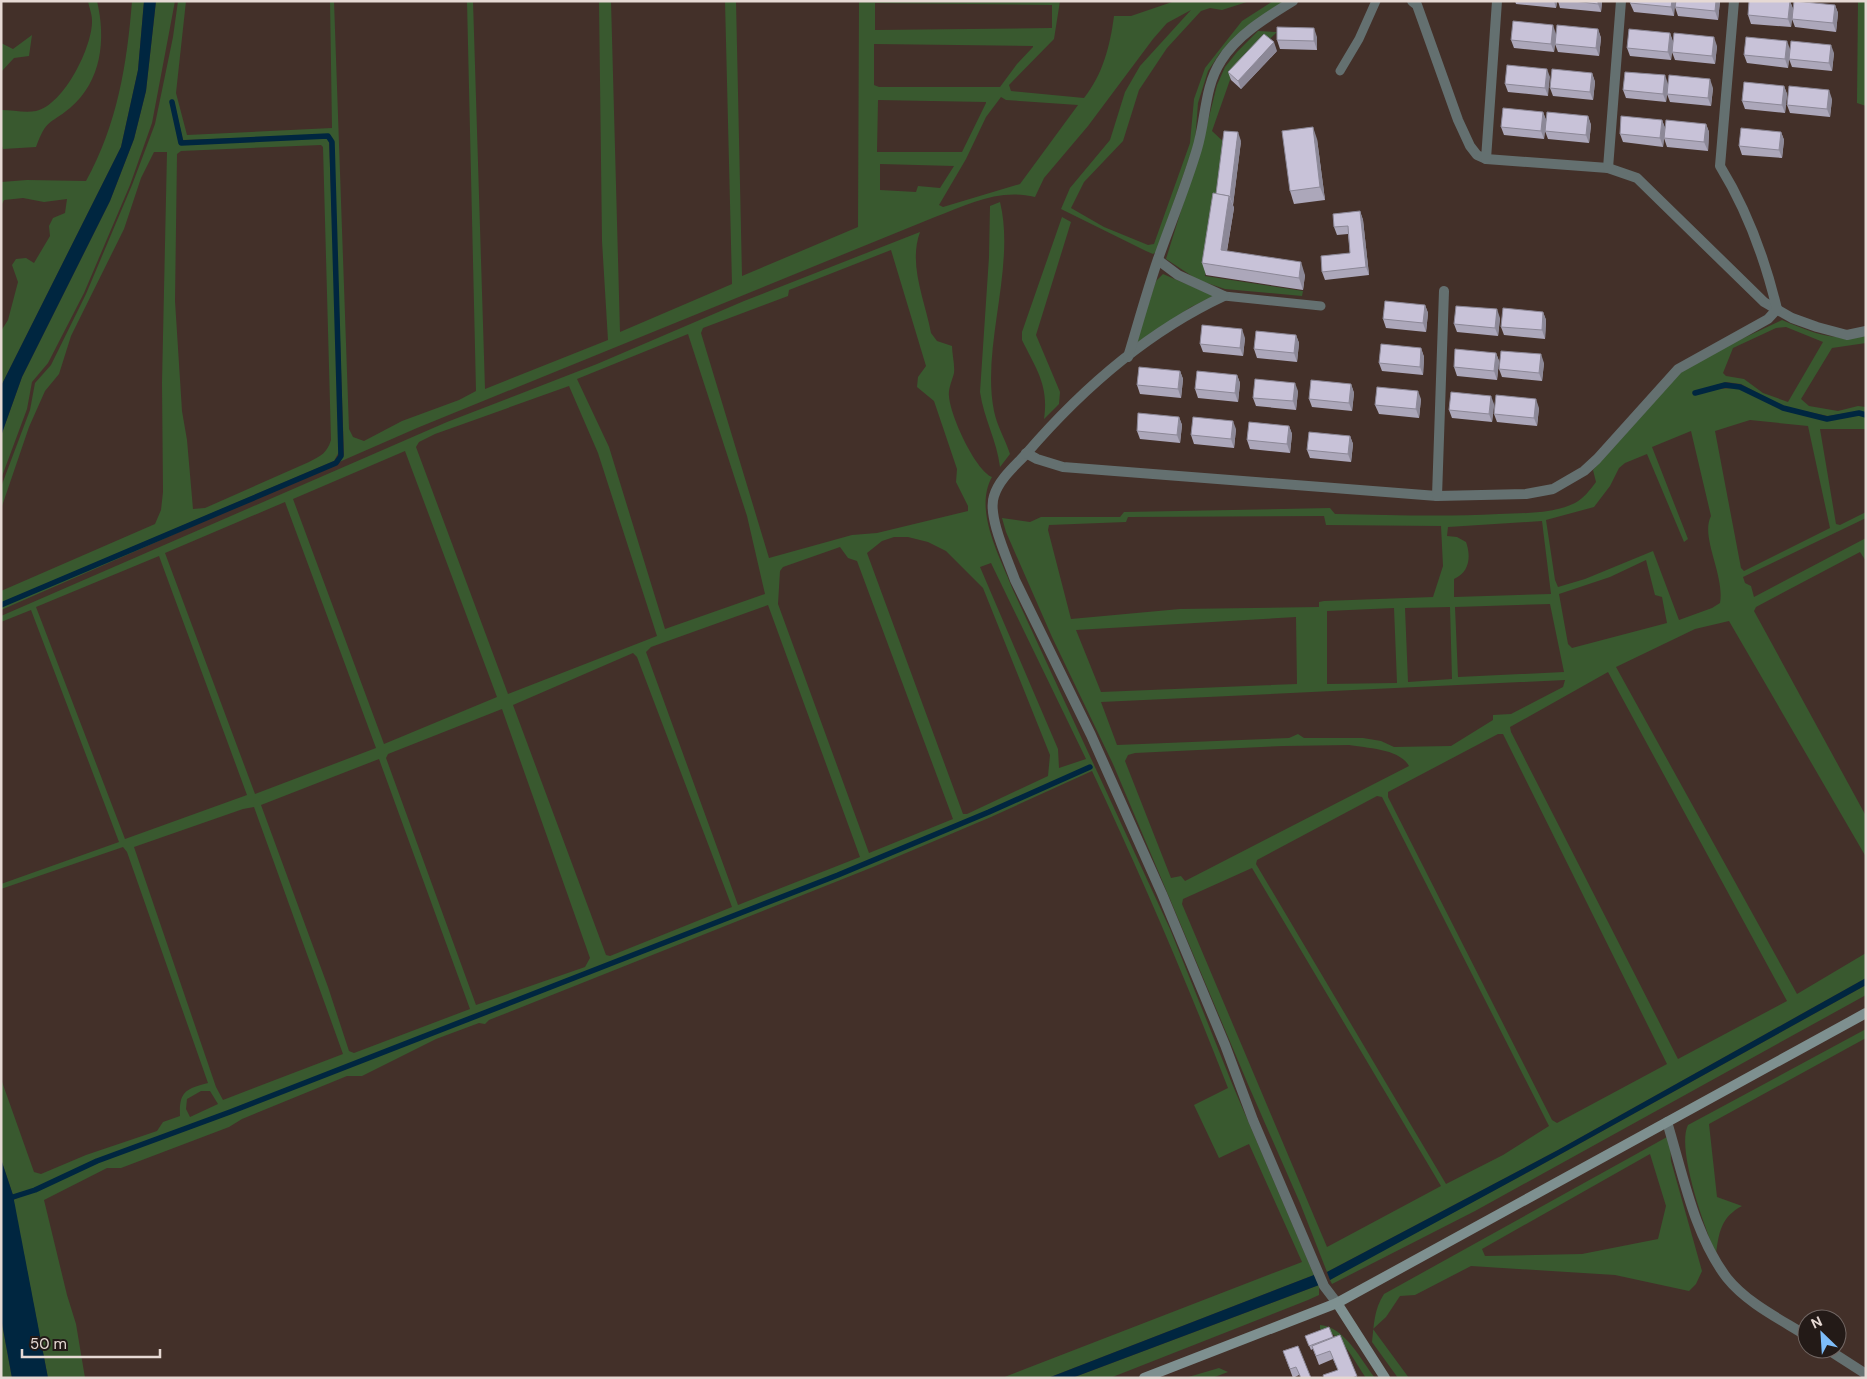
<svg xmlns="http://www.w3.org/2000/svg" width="1867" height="1379" font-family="'DM Sans',sans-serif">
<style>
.green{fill:#39592f;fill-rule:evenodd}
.water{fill:#002640}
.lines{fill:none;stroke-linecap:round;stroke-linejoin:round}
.stream{stroke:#002640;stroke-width:5.5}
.lane{stroke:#647070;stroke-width:9}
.street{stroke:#647070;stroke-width:10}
.secondary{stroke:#7e9090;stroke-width:10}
.wall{fill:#aca7ba}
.shaded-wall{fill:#8c8897}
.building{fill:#c8c2d8;stroke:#8c8897}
</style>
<rect width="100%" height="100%" fill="#433029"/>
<!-- green -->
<g class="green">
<path d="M88,1H97C106,39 102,81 70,108C48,126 47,118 36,147L3,149L1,143V110C12,110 25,113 36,111C64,105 93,46 92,20C92,14 89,7 88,1Z"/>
<path d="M132,1H144L138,70L121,147L1,386V331L8,320L18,282L12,265L16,259L26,258L34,263L50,236L49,226L53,218L65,213L67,199L44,202L23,198L4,200L1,206V182L27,180L86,181C117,125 127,65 132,1Z"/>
<polygon points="156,1 175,1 152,123 130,185 84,293 48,363 32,382 27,409 1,479 1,436 22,377 110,201 134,139 146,91"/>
<path d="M178,1H186L176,93L187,135L332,128L330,1H334L349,429L353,437L364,441L402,421L459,400L476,391L467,1H473L485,389L608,340L602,241L599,1H611L620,332L732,284L725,1H736L742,276L858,227L859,1H1060L1054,39L1009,85L1011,91L1084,98C1103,74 1110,46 1114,16H1131L1175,1H1250L1222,10L1210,8L1201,11L1167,48L1139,90L1123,141L1084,182L1071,208L1104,227L1148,245L1154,244L1190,143L1194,99L1205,68L1242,21L1273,1H1290L1232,41L1220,53L1208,71L1198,103L1195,142L1156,252L1153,254L1146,251L1061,209L1070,188L1110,140L1125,92L1140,66L1191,10L1167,23L1153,39L1088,126L1044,178L1035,197C1000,188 968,204 935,217L417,428L1,610V607L336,463L344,455L333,139L330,135L183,140L174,101H171L179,144L327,138L329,142L341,448L334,461L1,603V591L155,524L161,510L163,492L162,383L167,152H154L141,178L124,229L71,336L59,374L45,391L29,427L1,509V487L30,410L35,383L51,365L86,294L132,185L155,124L173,37ZM875,3L1052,5V28L875,30ZM874,44L1033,46V47L1017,64L1000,87H879L874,85ZM1001,97L1006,100L1078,105L1020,184L943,207L939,205L966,159L986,117ZM878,100L986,102V103L962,152H877ZM321,145L323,147L331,440C327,453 321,456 309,462L205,508L193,509L187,440L182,411L175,301L177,154L181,151ZM880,164L954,166L940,188L918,186L916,192L880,190Z"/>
<polygon points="1858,1 1866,1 1866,106 1857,103"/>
<polygon points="1258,31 1277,32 1231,77 1212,131 1227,145 1205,276 1303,291 1302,296 1225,289 1198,280 1166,259 1204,137 1217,85 1225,67 1237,52"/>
<polygon points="32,35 29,56 14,58 1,72 1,43 13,49"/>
<path d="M1000,202C1016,267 981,347 994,411C997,426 1005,439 1010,454L1000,467C997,441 984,419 980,392L989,257L990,206Z"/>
<path d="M1062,217L1071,222L1036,335L1060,392L1059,404L1044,419C1049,385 1036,369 1022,340V332Z"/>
<path d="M920,232C908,265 925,300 931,333L937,341L952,346C952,354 955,365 954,373C952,381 948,389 949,396C950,415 975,470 992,477C973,511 1001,558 1013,590L1170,929L1233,1086L1314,1275L1048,1378H1002L1302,1262L1249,1144L1219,1158L1194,1105L1228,1088C1186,980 1141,875 1092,771L991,817L873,867L489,1020L485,1024L479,1023L436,1039L362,1076H347L242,1119L229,1127L121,1168H107L44,1200L67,1295L76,1324L85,1378H48L13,1200L98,1162L230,1114L839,876L990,813L1092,766L838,874L229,1111L97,1160L34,1189L13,1195L1,1159V1079L34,1172L41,1174L86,1155L157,1131L163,1122L180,1116C179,1092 185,1089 208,1083L127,852L123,847L1,889V884L119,842L31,610L1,622V616L447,422L597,364L744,301ZM891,250L926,366L918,377L917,387L934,401L957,469L956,482L968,506V511L877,533L852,535L769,558L701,333L703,328L788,296L789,290ZM688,334L747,516L765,594L665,629L609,447L577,379ZM569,386L598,453L657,636L508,694L416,447L419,442L435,434ZM405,451L497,697L384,744L293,499ZM285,502L376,748L255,794L165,553ZM894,537H908L928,542L946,551L983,588L1050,755L1048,776L967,814H963L867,553L882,541ZM840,547L848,558L857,561L953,819L869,853L778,604L780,571L783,567ZM159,556L247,795L125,839L36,607ZM991,563L1086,759L1059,768L1058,749L980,567ZM768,605L860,857L738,905L646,652L651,647ZM633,653L637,657L732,907L610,956L606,955L513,705ZM502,709L590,958L585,967L476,1005L386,758L388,754ZM379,759L470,1009L354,1053L349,1051L328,987L261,805ZM254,807L343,1054L223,1100L216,1087L134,847L243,809ZM201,1091H210L218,1104L190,1117L186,1109L187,1099Z"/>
<polygon points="1163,274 1214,296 1191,307 1135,344 1156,281"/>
<path d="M1782,320C1813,333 1832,341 1866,336V343L1832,348L1801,399L1809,406L1838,411L1858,406L1866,407V413L1859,411L1828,416L1804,411L1784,407L1741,384L1726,382L1694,392V395L1712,389L1740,388L1783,410L1827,420L1859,414L1866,416V429H1820L1836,524L1840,525L1866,512V518L1743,577L1745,583L1751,586L1754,597L1866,538V561L1860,552L1756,607L1754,611L1866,816V857L1729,621L1695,629L1616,667L1797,994L1866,953V978L1558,1150L1327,1272L1300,1203L1250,1089L1113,764L1052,637L1006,532L1002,518L1030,522L1041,517H1120L1124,512L1330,508L1335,514C1390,515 1445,517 1499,514C1524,513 1552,514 1575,503C1584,498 1590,490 1596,482L1593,470L1680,373L1718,350ZM1786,327L1823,342L1788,402L1763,393L1744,379L1726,376L1723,373L1733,348L1776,328ZM1750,420L1808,426L1830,528L1744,571L1741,568L1715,431ZM1691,431L1711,516C1700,537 1725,575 1720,603L1712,608L1679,620L1653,551L1585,579L1558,587L1555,580L1546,520L1594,507L1610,486L1619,468L1625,463L1647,454L1684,542L1688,539L1652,447ZM1324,516L1326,525L1441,526L1443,566L1433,597L1324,601L1319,602V607L1180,609L1071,619L1048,530L1049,525L1126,522L1128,517ZM1542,521L1551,594L1454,597V579C1470,572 1471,556 1466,542L1457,537L1447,536L1448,527ZM1646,560L1655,595L1662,597L1667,623L1572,648L1568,644L1559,594L1610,577ZM1550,604L1564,672L1458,677L1455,607ZM1450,607L1452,679L1408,682L1405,608ZM1394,608L1397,683L1327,684V611ZM1296,617L1297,684L1101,692L1076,630ZM1608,672L1787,1001L1678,1059L1511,732L1510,727ZM1565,680L1563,687L1511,714L1493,715V720L1451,746L1394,747L1381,741L1363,738H1304L1298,734L1289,738L1117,745L1101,702ZM1498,734H1503L1667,1064L1557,1123L1552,1120L1388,797V792ZM1349,745C1367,748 1400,749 1409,766L1185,881L1181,876L1171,878L1125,761L1128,755L1135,753L1283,746ZM1377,796L1382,797L1549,1126L1503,1155L1446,1184L1256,864L1257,860ZM1252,868L1441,1186L1327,1247L1182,904L1183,899Z"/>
<polygon points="1866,985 1866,995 1475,1211 1332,1284 1330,1280 1348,1269 1532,1170"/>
<path d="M1866,1029V1038L1709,1124L1717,1197L1742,1206C1721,1217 1719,1232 1716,1254C1705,1229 1676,1149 1688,1125Z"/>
<path d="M1667,1137L1670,1142L1671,1161L1702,1271L1696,1284L1689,1291L1615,1275L1471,1266L1415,1295L1400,1296L1386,1317L1373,1329L1409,1378H1398L1372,1342C1374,1325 1374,1309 1384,1294ZM1650,1154L1666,1206L1658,1239L1582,1254L1485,1256L1482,1249Z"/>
<polygon points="1319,1285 1319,1295 1308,1300 1110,1378 1072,1378"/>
<polygon points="1,1318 12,1378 1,1378"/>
<path d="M1320,1325C1345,1327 1361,1360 1375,1378H1366C1355,1362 1340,1331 1320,1329Z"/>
<polygon points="1219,1368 1228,1372 1212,1378 1185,1378"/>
</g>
<!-- water -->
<g class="water">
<polygon points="144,1 156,1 146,91 134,139 110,201 22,377 1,436 1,386 121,147 138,70"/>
<polygon points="1866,978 1866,985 1532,1170 1330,1280 1327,1272 1558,1150"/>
<polygon points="1,1159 13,1195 48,1378 12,1378 1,1318"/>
<polygon points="1314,1275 1319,1285 1072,1378 1048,1378"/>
</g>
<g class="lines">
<!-- stream -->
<g class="stream">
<polyline points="1695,393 1725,385 1740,387 1783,408 1827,419 1859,413 1866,415"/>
<polyline points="1,605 336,463 341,456 332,142 328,136 181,143 172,102"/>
<polyline points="13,1197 35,1190 97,1161 230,1112 838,875 989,812 1090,767"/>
</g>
<!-- lane -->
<g class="lane">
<polyline points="1340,71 1359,39 1376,1"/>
<polyline points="1224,296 1321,306"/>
</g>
<!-- street -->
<g class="street">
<polyline points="1412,1 1417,5 1458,120 1470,146 1477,155 1486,159 1608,168 1637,178 1764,302 1792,318 1817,327 1847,335 1866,331"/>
<polyline points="1486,159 1497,1"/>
<polyline points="1608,168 1621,1"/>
<path d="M1158,260L1178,275L1224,296C1147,332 1081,390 1026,454C1015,466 999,479 994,496C987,516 1008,560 1015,580L1091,735L1162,894L1225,1045L1253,1120L1324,1286L1337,1303"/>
<path d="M1128,357C1138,324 1147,291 1158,259C1171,222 1186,186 1197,149C1206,120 1204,87 1221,61C1237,35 1267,17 1293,1"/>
<path d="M1026,453L1037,459L1063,467L1437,496L1526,494L1553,489L1584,471L1597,459L1678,369L1768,319L1777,309C1765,259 1747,210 1720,166L1734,1"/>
<polyline points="1437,496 1444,291"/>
<path d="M1667,1122C1683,1174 1694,1235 1727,1278C1747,1303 1780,1319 1807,1336"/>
<polyline points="1827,1349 1866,1374"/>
</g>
<!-- secondary -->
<g class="secondary">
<polyline points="1337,1303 1385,1378"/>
<polyline points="1144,1378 1337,1303 1866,1013"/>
</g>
</g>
<!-- wall -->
<g class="wall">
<polygon points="1515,1 1557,1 1556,8 1516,4"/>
<polygon points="1558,1 1602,1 1601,12 1560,8"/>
<polygon points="1675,1 1674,16 1634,12 1630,3"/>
<polygon points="1720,1 1718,20 1678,16 1675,7"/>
<polygon points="1790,1 1793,9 1791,27 1751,24 1748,15"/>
<polygon points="1835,5 1838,13 1836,32 1795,27 1792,19"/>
<polygon points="1598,29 1601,38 1599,56 1558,52 1555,44"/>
<polygon points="1670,33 1673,42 1671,60 1630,56 1627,48"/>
<polygon points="1556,34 1554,52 1514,48 1511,40"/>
<polygon points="1317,37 1317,50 1280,49 1277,40"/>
<polygon points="1717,46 1715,64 1675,60 1672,52"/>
<polygon points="1790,49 1788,68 1747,63 1744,55"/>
<polygon points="1277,51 1241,89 1231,80 1228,72"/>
<polygon points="1834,53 1832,71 1792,67 1789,59"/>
<polygon points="1547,69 1548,96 1508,92 1505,84"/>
<polygon points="1592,73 1595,82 1593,100 1553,96 1550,88"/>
<polygon points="1668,84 1666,102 1626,98 1623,90"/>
<polygon points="1784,86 1787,94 1785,113 1745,109 1742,101"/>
<polygon points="1713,88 1711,106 1670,102 1667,94"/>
<polygon points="1832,99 1830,117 1790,113 1787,105"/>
<polygon points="1543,112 1546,120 1544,139 1504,135 1501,127"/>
<polygon points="1588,116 1591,125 1589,143 1548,139 1545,131"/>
<polygon points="1662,120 1665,128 1663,147 1623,142 1620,134"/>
<polygon points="1706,124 1709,132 1708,151 1667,147 1664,138"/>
<polygon points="1781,132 1784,140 1782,158 1742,155 1739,146"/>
<polygon points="1317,139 1325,200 1294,204 1290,191"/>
<polygon points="1241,141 1233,205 1234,208 1227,251 1305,275 1303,290 1206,275 1202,263 1216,194"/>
<polygon points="1360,211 1363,220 1369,275 1325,280 1322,272 1350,253 1348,234 1337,235 1334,227"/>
<polygon points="1425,305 1428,313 1426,332 1386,328 1383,319"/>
<polygon points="1543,312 1546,320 1545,339 1504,335 1501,327"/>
<polygon points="1500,318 1498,336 1457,332 1454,324"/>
<polygon points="1296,335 1299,343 1297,362 1257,358 1254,349"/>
<polygon points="1245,338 1243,356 1203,352 1200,344"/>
<polygon points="1421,348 1424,357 1423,375 1382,371 1379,363"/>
<polygon points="1496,353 1499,361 1497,380 1457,376 1454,367"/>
<polygon points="1544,363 1542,381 1502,377 1499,369"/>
<polygon points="1180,371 1183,379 1181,398 1140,394 1137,385"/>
<polygon points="1237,375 1240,383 1238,402 1198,398 1195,389"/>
<polygon points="1351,384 1354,393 1352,411 1312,407 1309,399"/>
<polygon points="1298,391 1296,410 1256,406 1253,398"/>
<polygon points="1421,399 1419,418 1379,414 1375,405"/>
<polygon points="1494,404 1492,422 1452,418 1449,410"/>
<polygon points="1539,408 1537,426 1497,422 1494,414"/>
<polygon points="1179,417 1182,425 1180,443 1140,439 1137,431"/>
<polygon points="1289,426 1292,434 1290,453 1250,449 1247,440"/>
<polygon points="1236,429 1234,448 1194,444 1191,435"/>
<polygon points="1350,436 1353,444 1351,462 1310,458 1307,450"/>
<polygon points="1340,1335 1357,1378 1324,1378 1338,1370 1333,1359 1319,1365 1313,1349 1311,1350 1305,1336 1333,1337"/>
<polygon points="1298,1346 1299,1375 1293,1378 1283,1351"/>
</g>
<!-- shaded-wall -->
<g class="shaded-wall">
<polygon points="1554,1 1557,1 1556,8"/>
<polygon points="1598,1 1602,1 1601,12 1598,4"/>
<polygon points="1672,1 1675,1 1674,16 1671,7"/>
<polygon points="1716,1 1720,1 1718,20 1715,11"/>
<polygon points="1790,1 1793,9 1791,27 1788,19"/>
<polygon points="1835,5 1838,13 1836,32 1833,23"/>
<polygon points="1553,25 1556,34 1554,52 1551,44"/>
<polygon points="1314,28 1317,37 1317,50 1314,41"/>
<polygon points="1598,29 1601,38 1599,56 1596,48"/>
<polygon points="1670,33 1673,42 1671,60 1668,52"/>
<polygon points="1714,37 1717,46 1715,64 1712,56"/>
<polygon points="1787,41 1790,49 1788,68 1785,59"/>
<polygon points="1274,42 1277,51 1241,89 1238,81"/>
<polygon points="1831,45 1834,53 1832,71 1829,63"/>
<polygon points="1547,69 1550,77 1548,96 1545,88"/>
<polygon points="1592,73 1595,82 1593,100 1590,92"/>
<polygon points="1665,75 1668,84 1666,102 1663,94"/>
<polygon points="1710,79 1713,88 1711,106 1708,98"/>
<polygon points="1784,86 1787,94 1785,113 1782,105"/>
<polygon points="1829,90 1832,99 1830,117 1827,109"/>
<polygon points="1543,112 1546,120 1544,139 1541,131"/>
<polygon points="1588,116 1591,125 1589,143 1586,135"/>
<polygon points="1662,120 1665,128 1663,147 1660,138"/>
<polygon points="1706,124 1709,132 1708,151 1704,142"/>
<polygon points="1313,127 1317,139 1325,200 1320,187"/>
<polygon points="1238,132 1241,141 1233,205 1230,197"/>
<polygon points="1781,132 1784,140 1782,158 1779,150"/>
<polygon points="1229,196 1234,208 1225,262 1221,250"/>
<polygon points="1360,211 1363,220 1369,275 1366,267"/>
<polygon points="1301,262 1305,275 1303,290 1299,278"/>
<polygon points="1425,305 1428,313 1426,332 1423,323"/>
<polygon points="1497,309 1500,318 1498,336 1495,328"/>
<polygon points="1543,312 1546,320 1545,339 1542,330"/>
<polygon points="1242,329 1245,338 1243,356 1240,348"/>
<polygon points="1296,335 1299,343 1297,362 1294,353"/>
<polygon points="1421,348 1424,357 1423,375 1420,367"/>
<polygon points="1496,353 1499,361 1497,380 1494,371"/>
<polygon points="1541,354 1544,363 1542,381 1539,373"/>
<polygon points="1180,371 1183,379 1181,398 1178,389"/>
<polygon points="1237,375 1240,383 1238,402 1235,393"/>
<polygon points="1295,383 1298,391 1296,410 1293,401"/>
<polygon points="1351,384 1354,393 1352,411 1349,403"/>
<polygon points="1418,391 1421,399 1419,418 1416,409"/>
<polygon points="1491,396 1494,404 1492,422 1489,414"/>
<polygon points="1536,399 1539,408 1537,426 1534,418"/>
<polygon points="1179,417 1182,425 1180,443 1177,435"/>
<polygon points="1233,421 1236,429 1234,448 1231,439"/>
<polygon points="1289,426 1292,434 1290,453 1287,444"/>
<polygon points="1350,436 1353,444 1351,462 1348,454"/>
</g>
<!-- building -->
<g class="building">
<polygon points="1574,1 1598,1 1598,4"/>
<polygon points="1631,1 1672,1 1671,7 1630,3"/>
<polygon points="1676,1 1716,1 1715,11 1675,7"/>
<polygon points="1749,1 1790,1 1788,19 1748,15"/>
<polygon points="1794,1 1835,5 1833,23 1792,19"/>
<polygon points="1513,21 1553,25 1551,44 1511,40"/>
<polygon points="1557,25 1598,29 1596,48 1555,44"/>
<polygon points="1277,27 1314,28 1314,41 1277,40"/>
<polygon points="1629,29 1670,33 1668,52 1627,48"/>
<polygon points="1674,33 1714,37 1712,56 1672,52"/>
<polygon points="1264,34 1274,42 1238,81 1228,72"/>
<polygon points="1746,37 1787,41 1785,59 1744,55"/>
<polygon points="1791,41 1831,45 1829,63 1789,59"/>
<polygon points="1507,65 1547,69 1545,88 1505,84"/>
<polygon points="1552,69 1592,73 1590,92 1550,88"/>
<polygon points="1625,72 1665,75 1663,94 1623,90"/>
<polygon points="1669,75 1710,79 1708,98 1667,94"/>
<polygon points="1744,82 1784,86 1782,105 1742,101"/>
<polygon points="1789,86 1829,90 1827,109 1787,105"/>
<polygon points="1503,108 1543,112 1541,131 1501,127"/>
<polygon points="1547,112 1588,116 1586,135 1545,131"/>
<polygon points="1621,116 1662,120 1660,138 1620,134"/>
<polygon points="1666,120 1706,124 1704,142 1664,138"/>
<polygon points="1313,127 1320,187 1290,191 1282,131"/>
<polygon points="1741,128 1781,132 1779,150 1739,146"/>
<polygon points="1224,131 1238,132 1230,197 1229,196 1216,194"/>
<polygon points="1213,193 1229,196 1221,250 1301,262 1299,278 1202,263"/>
<polygon points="1360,211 1366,267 1322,272 1321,256 1350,253 1348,226 1334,227 1333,214"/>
<polygon points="1385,301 1425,305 1423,323 1383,319"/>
<polygon points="1456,306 1497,309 1495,328 1454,324"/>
<polygon points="1503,308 1543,312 1542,330 1501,327"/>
<polygon points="1202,325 1242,329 1240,348 1200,344"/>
<polygon points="1256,331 1296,335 1294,353 1254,349"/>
<polygon points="1381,344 1421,348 1420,367 1379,363"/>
<polygon points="1455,349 1496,353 1494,371 1454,367"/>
<polygon points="1501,351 1541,354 1539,373 1499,369"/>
<polygon points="1139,367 1180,371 1178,389 1137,385"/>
<polygon points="1197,371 1237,375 1235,393 1195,389"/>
<polygon points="1255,379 1295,383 1293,401 1253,398"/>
<polygon points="1311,380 1351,384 1349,403 1309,399"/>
<polygon points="1377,387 1418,391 1416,409 1375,405"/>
<polygon points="1451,392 1491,396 1489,414 1449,410"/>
<polygon points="1496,395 1536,399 1534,418 1494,414"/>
<polygon points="1138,413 1179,417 1177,435 1137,431"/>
<polygon points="1193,417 1233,421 1231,439 1191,435"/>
<polygon points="1249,422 1289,426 1287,444 1247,440"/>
<polygon points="1309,432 1350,436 1348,454 1307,450"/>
<polygon points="1329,1327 1333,1337 1309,1346 1305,1336"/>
<polygon points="1340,1335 1357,1376 1352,1378 1324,1378 1323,1375 1338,1370 1330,1351 1316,1356 1312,1346"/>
<polygon points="1298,1346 1311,1378 1301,1378 1296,1367 1290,1369 1283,1351"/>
</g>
<!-- border -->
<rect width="1867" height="1379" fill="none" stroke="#e6d9d4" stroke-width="5"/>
<!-- north arrow -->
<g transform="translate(1822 1334) rotate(335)"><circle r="24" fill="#231a17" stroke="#716663"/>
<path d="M0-4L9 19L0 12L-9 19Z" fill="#7ebdf9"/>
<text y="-8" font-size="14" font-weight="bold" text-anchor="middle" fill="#e6d9d4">N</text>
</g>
<!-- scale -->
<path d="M22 1349v8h138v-8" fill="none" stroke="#e6d9d4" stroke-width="2.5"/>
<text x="30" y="1349" font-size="15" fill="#e6d9d4" stroke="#231a17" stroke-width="4" paint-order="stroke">50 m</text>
</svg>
